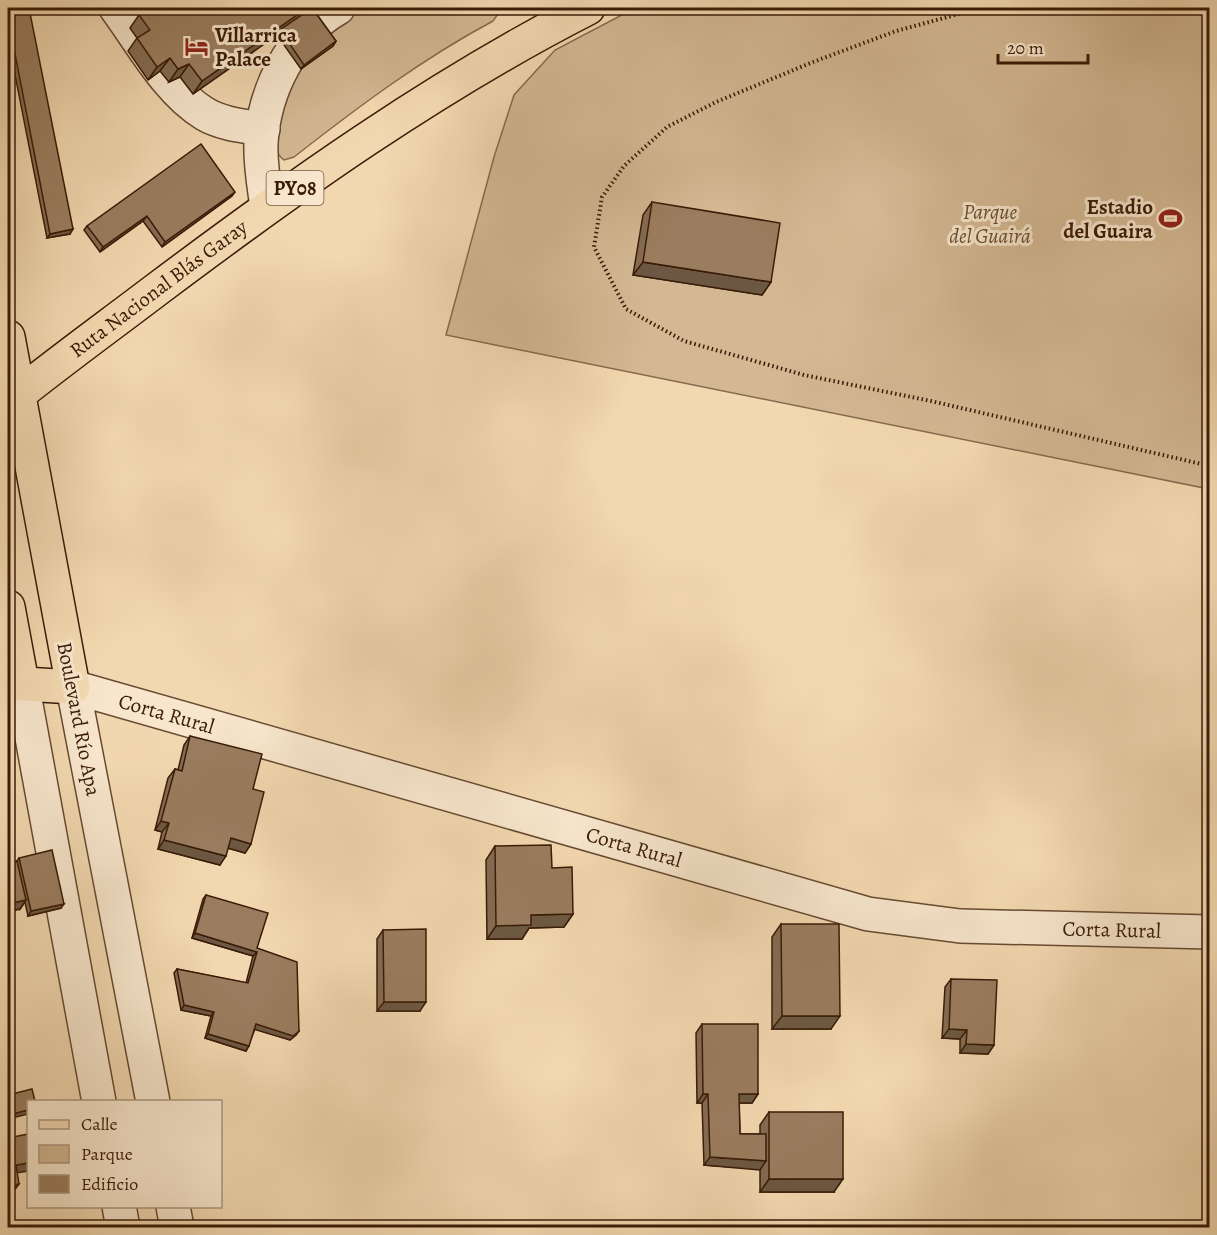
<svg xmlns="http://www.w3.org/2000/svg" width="1217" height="1235" font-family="Alegreya,serif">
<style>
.green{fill:#d3b893;stroke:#866a4d;stroke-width:1.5}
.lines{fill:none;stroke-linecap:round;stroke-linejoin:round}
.minor-casing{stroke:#684a31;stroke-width:36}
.major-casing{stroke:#3a1b07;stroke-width:36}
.highway-casing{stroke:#3a1b07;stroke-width:36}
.path{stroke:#3a1b07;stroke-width:4;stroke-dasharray:1.5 3;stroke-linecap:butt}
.minor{stroke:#f7e6cc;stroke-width:33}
.major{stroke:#f2d8b0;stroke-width:33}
.highway{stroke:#f2d8b0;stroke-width:33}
.wall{fill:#846c52;stroke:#3a1b07;stroke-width:1.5}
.shaded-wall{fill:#6c5842;stroke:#3a1b07;stroke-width:1.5}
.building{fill:#9a7d5f;stroke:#3a1b07;stroke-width:1.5}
.labels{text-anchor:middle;stroke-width:6;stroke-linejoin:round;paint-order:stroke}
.shield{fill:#f7e6cc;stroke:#735842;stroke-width:1.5}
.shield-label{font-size:20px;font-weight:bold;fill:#3a1b07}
.poi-label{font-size:21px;font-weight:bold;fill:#3a1b07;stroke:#f7e6cc;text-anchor:start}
.park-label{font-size:21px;font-style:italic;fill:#684a31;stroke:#f7e6cc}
.street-label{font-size:21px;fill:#3a1b07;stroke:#f7e6cc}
</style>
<rect width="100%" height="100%" fill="#f2d8b0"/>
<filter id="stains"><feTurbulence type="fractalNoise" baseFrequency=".00333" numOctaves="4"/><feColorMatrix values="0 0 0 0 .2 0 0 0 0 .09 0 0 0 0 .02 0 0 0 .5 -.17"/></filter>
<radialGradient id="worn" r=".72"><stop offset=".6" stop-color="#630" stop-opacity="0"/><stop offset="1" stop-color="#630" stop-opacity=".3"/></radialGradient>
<!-- green -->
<g class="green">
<path d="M364,8H499L498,14L493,21C422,59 358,107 294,157L284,160C272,151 275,140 277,127C281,107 286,88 297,70C309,50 343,17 364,8Z"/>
<polygon points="635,8 1209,8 1209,489 446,335 494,157 514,95 555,50"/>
</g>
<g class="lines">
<defs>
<g id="minor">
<path d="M116,8C141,42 168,92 205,114C222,124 244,126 263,129"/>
<path d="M267,207C264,185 260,164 261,143C264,91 292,34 338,8"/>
<polyline points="22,683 99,1102"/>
<path id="s1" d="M153,1102L73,687L868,914L960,926L1210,932"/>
<polyline points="119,1206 123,1228"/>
<polyline points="173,1206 177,1228"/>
</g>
<g id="major">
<polyline points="8,337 73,687 8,683"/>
<polyline points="8,607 22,683"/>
</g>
<g id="highway">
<path id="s2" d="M8,403C56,364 106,328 156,290C293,187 435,86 588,8"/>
</g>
</defs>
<!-- minor casing -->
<use href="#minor" class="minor-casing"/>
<!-- major casing -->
<use href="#major" class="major-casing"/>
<!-- highway casing -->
<use href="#highway" class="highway-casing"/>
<!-- path -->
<polyline class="path" points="981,8 896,31 813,62 716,102 667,127 624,166 602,197 594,247 626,309 684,341 804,375 931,401 1210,466"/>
<!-- minor -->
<use href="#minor" class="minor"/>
<!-- major -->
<use href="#major" class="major"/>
<!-- highway -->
<use href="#highway" class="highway"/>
</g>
<!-- wall -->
<g class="wall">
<polygon points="8,8 70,234 47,238 8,39"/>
<polygon points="313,9 336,41 333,46 301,69 277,35 193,94 180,77 169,82 160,71 148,80 128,51 137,38 130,28 139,15 230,11"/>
<polygon points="232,196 162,247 143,221 100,252 84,230 87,226"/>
<polygon points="652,202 771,282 762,295 633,275 643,215"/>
<polygon points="190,736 253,789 251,844 245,853 228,848 220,865 158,849 162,832 155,830 168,778 175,769 178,770 184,745"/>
<polygon points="495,846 552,868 573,914 564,927 529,928 522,939 487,939 486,860"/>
<polygon points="19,858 61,908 28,916 25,902 20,909 17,861"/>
<polygon points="206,895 257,948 299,1031 296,1035 290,1040 255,1029 246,1051 205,1038 211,1016 181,1010 174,973 177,969 246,983 253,956 192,938 203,899"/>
<polygon points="781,924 831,1029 772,1029 772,937"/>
<polygon points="383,930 420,1011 377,1011 377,939"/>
<polygon points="951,979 994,1045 988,1054 960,1053 960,1039 942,1038 945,987"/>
<polygon points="702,1024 758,1094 752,1103 739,1103 740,1134 760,1134 760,1125 769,1112 834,1192 760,1192 760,1169 704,1165 702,1103 697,1103 696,1033"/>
</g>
<!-- shaded-wall -->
<g class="shaded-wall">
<polygon points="307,8 316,8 281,32 280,30 277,35 193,94 202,81"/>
<polygon points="336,41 333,46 301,69 304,65"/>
<polygon points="170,58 160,71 148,80 157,67"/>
<polygon points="189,64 180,77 169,82 178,69"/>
<polygon points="235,192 232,196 162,247 165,242"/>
<polygon points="147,216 143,221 100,252 103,247"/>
<polygon points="73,229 70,234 47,238 50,234"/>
<polygon points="643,262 771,282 762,295 633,275"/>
<polygon points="161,821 169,823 162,832 155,830"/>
<polygon points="231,838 251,844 245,853 224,847"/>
<polygon points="164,840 226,856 220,865 158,849"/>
<polygon points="26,900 20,909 8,912 8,904"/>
<polygon points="64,904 61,908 28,916 31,911"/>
<polygon points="573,914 564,927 529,928 522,939 487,939 496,926 531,915"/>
<polygon points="195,933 257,952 253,956 192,938"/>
<polygon points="384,1002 426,1002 420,1011 377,1011"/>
<polygon points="184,1005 214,1012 211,1016 181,1010"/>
<polygon points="782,1016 840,1016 831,1029 772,1029"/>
<polygon points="256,1024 299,1031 296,1035 290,1040 253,1029"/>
<polygon points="949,1029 967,1030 960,1039 942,1038"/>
<polygon points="208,1034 249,1046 246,1051 205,1038"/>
<polygon points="966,1044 994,1045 988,1054 960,1053"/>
<polygon points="703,1094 708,1094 702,1103 697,1103"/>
<polygon points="739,1094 758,1094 752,1103 733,1103"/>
<polygon points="28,1110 28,1114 8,1119 8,1115"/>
<polygon points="710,1157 766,1161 760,1170 704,1165"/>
<polygon points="28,1163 28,1171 9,1174 16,1165"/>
<polygon points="769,1179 843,1179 834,1192 760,1192"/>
<polygon points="19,1184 13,1192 8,1193 8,1186"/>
</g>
<!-- building -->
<g class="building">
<polygon points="8,8 29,8 73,229 50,234 8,18"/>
<polygon points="149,8 228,8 230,11 237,8 307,8 202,81 189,64 178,69 170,58 157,67 137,38 150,30 139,15"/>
<polygon points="312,8 336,41 304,65 280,30"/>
<polygon points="201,144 235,192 165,242 147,216 103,247 87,226"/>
<polygon points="652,202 780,223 771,282 643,262"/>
<polygon points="190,736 262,754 253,789 264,792 251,844 231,838 226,856 164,840 169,823 161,821 175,769 182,771"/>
<polygon points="8,752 13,774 8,775"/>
<polygon points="551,845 552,868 572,867 573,914 531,915 531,925 496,926 495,846"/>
<polygon points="52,850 64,904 31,911 19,858"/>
<polygon points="17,861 26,900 8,904 8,863"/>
<polygon points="206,895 268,913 257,948 297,962 299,1031 293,1036 256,1024 249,1046 208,1034 214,1012 184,1005 177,969 248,983 257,952 195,933"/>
<polygon points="781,924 839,924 840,1016 782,1016"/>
<polygon points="426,929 426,1002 384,1002 383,930"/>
<polygon points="951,979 997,980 994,1045 966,1044 967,1030 949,1029"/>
<polygon points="702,1024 758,1024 758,1094 739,1094 740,1134 766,1134 766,1161 710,1157 708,1094 703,1094"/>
<polygon points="32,1089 35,1101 28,1101 28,1110 8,1115 8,1095"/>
<rect x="769" y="1112" width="74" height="67"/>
<polygon points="28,1134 28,1163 16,1165 19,1184 8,1186 8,1138"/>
</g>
<!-- icons -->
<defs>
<symbol id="hotel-bare" viewBox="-9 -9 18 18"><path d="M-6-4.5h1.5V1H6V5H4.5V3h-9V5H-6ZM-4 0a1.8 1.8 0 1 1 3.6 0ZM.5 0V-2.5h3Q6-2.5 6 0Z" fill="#8f2418" stroke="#f7e6cc" stroke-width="2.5" paint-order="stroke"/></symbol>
<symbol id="stadium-bare" viewBox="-9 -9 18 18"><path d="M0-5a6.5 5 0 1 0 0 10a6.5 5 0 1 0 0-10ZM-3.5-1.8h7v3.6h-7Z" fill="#8f2418" stroke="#f7e6cc" stroke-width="2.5" paint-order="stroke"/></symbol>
</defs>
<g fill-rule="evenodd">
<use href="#hotel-bare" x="180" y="30" width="33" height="33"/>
<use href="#stadium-bare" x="1154" y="202" width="33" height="33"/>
</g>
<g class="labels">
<!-- shield labels -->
<rect class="shield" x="266.5" y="171" width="57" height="34" rx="4.5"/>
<g class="shield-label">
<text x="295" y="195">PY08</text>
</g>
<!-- poi labels -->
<g class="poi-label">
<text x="215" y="42">Villarrica<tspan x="215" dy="24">Palace</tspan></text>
<text x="1153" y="214" text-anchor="end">Estadio<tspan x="1153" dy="24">del Guaira</tspan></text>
</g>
<!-- park labels -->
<g class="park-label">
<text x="990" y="219">Parque<tspan x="990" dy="24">del Guairá</tspan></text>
</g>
<!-- street labels -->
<g class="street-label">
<text dy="7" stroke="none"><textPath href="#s2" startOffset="189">Ruta Nacional Blás Garay</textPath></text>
<text dy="7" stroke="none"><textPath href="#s1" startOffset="520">Corta Rural</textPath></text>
<text transform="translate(79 719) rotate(79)" y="7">Boulevard Río Apa</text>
<text dy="7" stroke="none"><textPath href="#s1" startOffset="1006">Corta Rural</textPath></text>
<text dy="7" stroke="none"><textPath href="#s1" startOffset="1494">Corta Rural</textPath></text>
</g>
</g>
<!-- margin -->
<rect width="1217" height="1235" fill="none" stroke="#f2d8b0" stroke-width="30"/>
<rect x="9" y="9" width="1199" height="1217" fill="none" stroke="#3a1b07" stroke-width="3"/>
<rect x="15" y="15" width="1187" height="1205" fill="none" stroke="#3a1b07" stroke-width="1.5"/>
<!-- legend -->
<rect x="27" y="1100" width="195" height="108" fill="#f7e6cc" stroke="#ab957d" stroke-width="1.5"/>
<rect x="39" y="1120" width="30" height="9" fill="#f2d8b0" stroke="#ab957d" stroke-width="1.5"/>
<text x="81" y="1130" font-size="18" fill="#3a1b07">Calle</text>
<rect x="39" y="1145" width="30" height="18" fill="#d3b893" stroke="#ab957d" stroke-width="1.5"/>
<text x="81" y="1160" font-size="18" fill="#3a1b07">Parque</text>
<rect x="39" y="1175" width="30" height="18" fill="#9a7d5f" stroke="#ab957d" stroke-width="1.5"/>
<text x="81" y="1190" font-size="18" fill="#3a1b07">Edificio</text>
<!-- scale -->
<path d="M998 54v9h90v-9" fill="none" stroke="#3a1b07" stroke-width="3"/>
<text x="1007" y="54" font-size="18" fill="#3a1b07" stroke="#f7e6cc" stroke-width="4.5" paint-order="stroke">20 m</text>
<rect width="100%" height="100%" filter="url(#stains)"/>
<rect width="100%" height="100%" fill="url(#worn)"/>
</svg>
